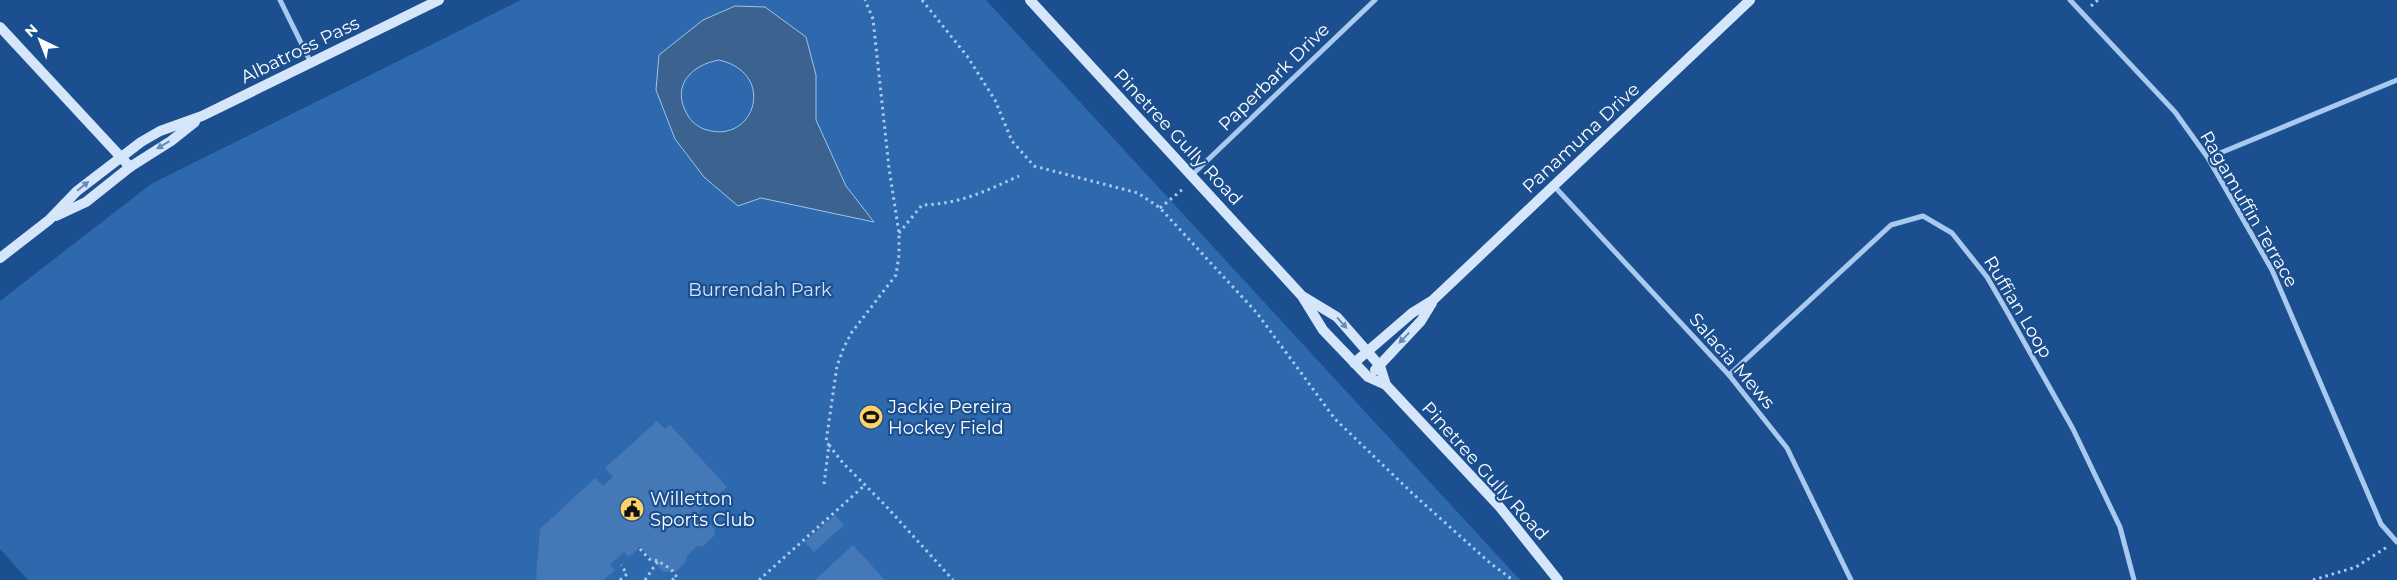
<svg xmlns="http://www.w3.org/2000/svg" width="2397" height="580" font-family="Montserrat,sans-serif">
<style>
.green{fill:#2e69ad}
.water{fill:#3c6290;stroke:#9cc4f0;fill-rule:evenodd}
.building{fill:#4478b7}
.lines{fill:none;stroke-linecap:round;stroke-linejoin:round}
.path{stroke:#a9c9ee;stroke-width:3;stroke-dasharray:2.5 4;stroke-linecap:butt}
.street{stroke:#a9c9ee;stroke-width:5}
.secondary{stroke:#d6e6fa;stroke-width:10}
.oneway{fill:#668bba}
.labels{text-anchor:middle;stroke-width:4.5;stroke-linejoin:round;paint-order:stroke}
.street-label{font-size:18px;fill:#fff;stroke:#1b4f8f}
.park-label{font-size:18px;fill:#cfe3fa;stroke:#1b4f8f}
.poi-label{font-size:18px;fill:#fff;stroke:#1b4f8f;text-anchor:start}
</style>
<rect width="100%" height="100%" fill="#1b4f8f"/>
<!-- green -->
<polygon class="green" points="521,0 986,0 1520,580 28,580 0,549 0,301 151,184"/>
<!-- water -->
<path class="water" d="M735,6L765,7L806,37L816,75V120L846,186L874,222L761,198L738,206L704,177L675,139L656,90L659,55L703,20ZM719,60C777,73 755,144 707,130C699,128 691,122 687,114C671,86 691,65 719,60Z"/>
<!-- building -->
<g class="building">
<polygon points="657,421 665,429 670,425 727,487 699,512 715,529 714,536 703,546 697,546 687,556 686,562 675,572 663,572 640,547 629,557 624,552 610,565 615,570 603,580 538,580 536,578 540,529 595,478 603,486 613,477 605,468"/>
<polygon points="835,515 844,525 814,552 805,542"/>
<polygon points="853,545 885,580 815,580"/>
</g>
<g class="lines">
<!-- path -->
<g class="path">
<polyline points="922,0 967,56 995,100 1012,141 1034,166 1138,193 1160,208 1257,313 1335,419 1412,493 1490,563 1513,580"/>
<polyline points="2091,6 2098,0"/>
<polyline points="1160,208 1183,189"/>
<path d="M899,233L922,205C960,204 986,191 1019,176"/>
<polyline points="829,445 843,463 885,505 953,580"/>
<polyline points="824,484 829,445 826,442 837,366 844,347 852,332 896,275 899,255 899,233 889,168 873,19 865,0"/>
<polyline points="640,549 649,559 658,561"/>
<polyline points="620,580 627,574 621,565"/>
<polyline points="645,580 658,561 671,569 679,580"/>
<polyline points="672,580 676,577"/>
<polyline points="759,580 865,485"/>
<polyline points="2313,580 2356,567 2387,547"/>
</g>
<!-- street -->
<g class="street">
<polyline points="280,0 311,63"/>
<polyline points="2070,0 2175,112 2208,158 2272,270 2381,524 2397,542"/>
<polyline points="2208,158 2397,80"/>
<polyline points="1192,175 1375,0"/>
<polyline points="1554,186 1729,375 1787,448 1851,580"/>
<polyline points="1729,375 1891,225 1923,216 1952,233 1987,277 2005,308 2073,429 2120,527 2134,580"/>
</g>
<!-- secondary -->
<g class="secondary">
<polyline points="1030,0 1302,296 1323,330 1368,377 1386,385"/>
<polyline points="0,27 130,167"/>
<polyline points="56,216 86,202 130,167 171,141 195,122"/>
<polyline points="0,258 49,220 77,191 141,142 160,131 202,116 439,0"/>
<polyline points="1304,297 1337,317 1380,366 1386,385 1499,506 1558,580"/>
<polyline points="1354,363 1412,313 1433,300 1750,0"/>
<polyline points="1375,370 1421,321 1432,303"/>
</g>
</g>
<!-- one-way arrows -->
<defs><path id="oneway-solid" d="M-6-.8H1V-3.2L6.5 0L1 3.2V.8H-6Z" transform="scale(1.25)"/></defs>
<g class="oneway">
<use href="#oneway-solid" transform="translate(163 145) rotate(149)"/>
<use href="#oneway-solid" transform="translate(83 186) rotate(-39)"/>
<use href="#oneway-solid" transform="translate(1342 323) rotate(48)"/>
<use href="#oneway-solid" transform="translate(1404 338) rotate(134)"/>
</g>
<!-- icons -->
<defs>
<symbol id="stadium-disc" viewBox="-11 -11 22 22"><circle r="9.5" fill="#ffd166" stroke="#1b4f8f"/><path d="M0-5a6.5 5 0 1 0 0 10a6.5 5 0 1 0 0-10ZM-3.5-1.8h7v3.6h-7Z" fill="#111"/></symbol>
<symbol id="civic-disc" viewBox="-11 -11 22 22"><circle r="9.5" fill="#ffd166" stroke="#1b4f8f"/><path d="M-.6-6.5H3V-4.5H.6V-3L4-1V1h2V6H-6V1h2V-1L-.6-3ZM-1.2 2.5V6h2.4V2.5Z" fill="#111"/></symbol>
</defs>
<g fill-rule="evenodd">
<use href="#stadium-disc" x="857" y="403" width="28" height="28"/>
<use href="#civic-disc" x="618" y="495" width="28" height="28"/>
</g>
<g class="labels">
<!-- street labels -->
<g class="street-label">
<text transform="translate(300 50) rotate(-26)" y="6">Albatross Pass</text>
<text transform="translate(1274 77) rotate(-44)" y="6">Paperbark Drive</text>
<text transform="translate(1178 137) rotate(47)" y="6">Pinetree Gully Road</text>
<text transform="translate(1581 138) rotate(-43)" y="6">Panamuna Drive</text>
<text transform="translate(2249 209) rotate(60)" y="6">Ragamuffin Terrace</text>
<text transform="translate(2018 307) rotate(59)" y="6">Ruffian Loop</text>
<text transform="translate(1732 361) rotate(49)" y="6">Salacia Mews</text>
<text transform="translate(1485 471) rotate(48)" y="6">Pinetree Gully Road</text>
</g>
<!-- park labels -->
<g class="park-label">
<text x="760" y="296">Burrendah Park</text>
</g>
<!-- poi labels -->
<g class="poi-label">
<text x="888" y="413">Jackie Pereira<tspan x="888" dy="21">Hockey Field</tspan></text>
<text x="650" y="505">Willetton<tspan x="650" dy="21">Sports Club</tspan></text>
</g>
</g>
<!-- north arrow -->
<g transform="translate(40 40) rotate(317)" stroke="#1b4f8f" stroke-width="4" paint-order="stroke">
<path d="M0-4L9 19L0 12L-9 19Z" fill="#ffffff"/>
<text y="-8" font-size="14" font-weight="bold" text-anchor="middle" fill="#ffffff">N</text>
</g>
</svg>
